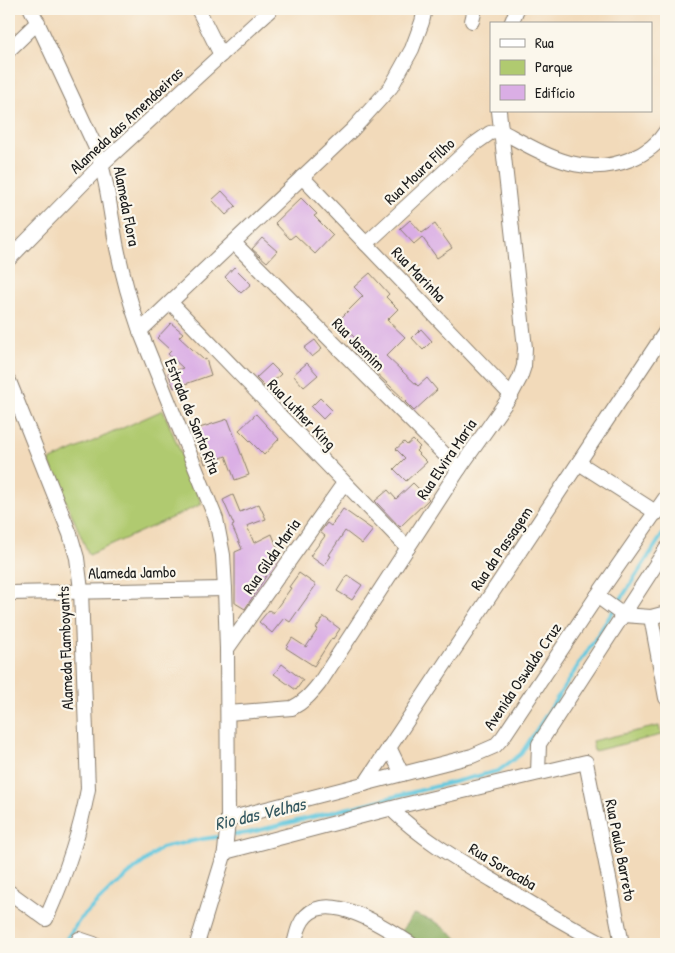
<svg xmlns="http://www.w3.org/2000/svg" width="675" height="953" font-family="'Patrick Hand',sans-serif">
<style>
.green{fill:#b0ca70;stroke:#667346}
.forest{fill:#8cae62;stroke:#54653f}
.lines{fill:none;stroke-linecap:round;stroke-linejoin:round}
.stream{stroke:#61c7de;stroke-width:4}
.building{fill:#daaee5}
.minor-casing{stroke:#877b6b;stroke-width:16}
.minor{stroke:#fff;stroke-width:14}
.labels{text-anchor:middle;stroke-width:4.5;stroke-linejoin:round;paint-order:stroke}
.street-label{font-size:16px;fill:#1c1c1c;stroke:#fbf7ec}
.water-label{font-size:18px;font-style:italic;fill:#345860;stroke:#fbf7ec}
</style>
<rect width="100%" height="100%" fill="#fbf7ec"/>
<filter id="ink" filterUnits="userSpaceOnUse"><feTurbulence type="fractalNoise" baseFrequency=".02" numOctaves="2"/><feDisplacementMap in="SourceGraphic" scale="10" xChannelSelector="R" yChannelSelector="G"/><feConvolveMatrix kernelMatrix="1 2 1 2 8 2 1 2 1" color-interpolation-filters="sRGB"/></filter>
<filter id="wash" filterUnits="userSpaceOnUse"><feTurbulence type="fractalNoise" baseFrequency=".0096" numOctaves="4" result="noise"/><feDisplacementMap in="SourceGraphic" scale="20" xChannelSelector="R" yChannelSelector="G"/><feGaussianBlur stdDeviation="1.12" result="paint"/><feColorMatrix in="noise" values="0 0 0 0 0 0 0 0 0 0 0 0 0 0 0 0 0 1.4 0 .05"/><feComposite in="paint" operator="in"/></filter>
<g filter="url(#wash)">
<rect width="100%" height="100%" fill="#f2daba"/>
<!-- green -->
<g class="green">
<polygon points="163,410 202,504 89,555 49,461"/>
<polygon points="659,726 661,735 594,751 592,741"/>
</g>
<!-- forest -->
<polygon class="forest" points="414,914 436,922 464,944 391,944"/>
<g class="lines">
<!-- stream -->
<polyline class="stream" points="63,944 80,919 114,886 161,848 202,839 248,833 498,771 521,754 666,529"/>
</g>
<g id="blocks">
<!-- building -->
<g class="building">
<polygon points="222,191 236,206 226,215 212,200"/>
<polygon points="301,198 317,214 314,216 333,235 315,254 295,235 290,239 275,223"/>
<polygon points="410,220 422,233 435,224 452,248 437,258 422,237 414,244 400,229"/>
<polygon points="262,238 277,251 267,262 252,249"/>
<polygon points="234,267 251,284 241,293 225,277"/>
<polygon points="370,273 389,294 386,297 398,309 387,320 405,337 386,356 418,386 427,378 437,390 414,411 405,402 406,401 373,370 378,364 354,342 357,340 338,321 363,296 354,287"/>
<polygon points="171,323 183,333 179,337 204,360 206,359 211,375 174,388 168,373 183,368 168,354 171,351 157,338"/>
<polygon points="421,329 432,341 423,350 412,338"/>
<polygon points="315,340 322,349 312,357 304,348"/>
<polygon points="307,363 318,375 304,387 293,375"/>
<polygon points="271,364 281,374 266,388 256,378"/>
<polygon points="320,398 332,410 323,419 311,407"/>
<polygon points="256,414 279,439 264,455 239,430"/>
<polygon points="228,419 249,475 235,480 226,456 205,464 198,444 196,445 190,431"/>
<polygon points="413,440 420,447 416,451 427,462 406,481 394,469 405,458 396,449 404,442 407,445"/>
<polygon points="413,483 429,499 400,527 375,501 388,490 396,499"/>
<polygon points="233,495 240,512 259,504 266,519 247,526 254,543 272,534 280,554 245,609 235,603 235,552 242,549 232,526 234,525 223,500"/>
<polygon points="343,509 373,530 362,544 345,531 329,555 331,556 324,566 310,556 325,536 320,532 327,523 331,526"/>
<polygon points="299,573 316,585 290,622 284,618 272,633 259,622 269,610 273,613 291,588 289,587"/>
<polygon points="347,575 362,585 352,600 337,591"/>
<polygon points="324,617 340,629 333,639 332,638 314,666 286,648 292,638 306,647 318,629 316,628"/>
<polygon points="282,664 303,680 296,690 274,674"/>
</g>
</g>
</g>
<g filter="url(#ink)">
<use href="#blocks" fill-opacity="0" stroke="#877b6b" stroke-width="1"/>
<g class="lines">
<defs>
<g id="minor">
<path d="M31,9L95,146C107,177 110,210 116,243C122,273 130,302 140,331L216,519L223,555L225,589L227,649L228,819L225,852L197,944"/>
<polyline points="198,9 221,55"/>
<polyline points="472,21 475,9"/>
<polyline points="511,24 517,9"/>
<polyline points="9,50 38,22"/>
<path d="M501,131C544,154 582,179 631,159C646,153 658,144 666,131"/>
<polyline points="302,177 511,395"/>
<polyline points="234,243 459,469"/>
<polyline points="366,244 473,145 490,133 501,131"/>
<polyline points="9,259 102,164 271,9"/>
<polyline points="171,303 408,548"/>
<polyline points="140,331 353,129 391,87 412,49 422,22 425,9"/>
<path d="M9,381L70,534L77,558L81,590L88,789C80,835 65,876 46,919L9,892"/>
<polyline points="579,463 657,513"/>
<polyline points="9,593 225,589"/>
<polyline points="597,596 623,615 651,617 666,613"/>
<polyline points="651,617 666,698"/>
<polyline points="227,649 344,483"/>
<path d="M228,713L292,708C304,702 311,694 319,684L459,469L511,395L520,378L524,366L525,348L499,111"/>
<polyline points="389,747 402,774"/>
<polyline points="538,773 539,744 666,549"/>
<polyline points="365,784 666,331"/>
<path d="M391,809C422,839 457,859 494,881C530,903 566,925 603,944"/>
<polyline points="228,819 472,756 495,746 503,737 597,596 666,497"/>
<polyline points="225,852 404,805 586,762 622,944"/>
<polyline points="79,939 94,944"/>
<path d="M294,944C297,934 298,924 306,916C330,890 388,929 411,944"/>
</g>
</defs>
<!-- minor casing -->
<use href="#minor" class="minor-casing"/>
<!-- minor -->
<use href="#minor" class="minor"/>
</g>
</g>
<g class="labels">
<!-- street labels -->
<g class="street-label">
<text transform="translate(126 120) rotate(-43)" y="6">Alameda das Amendoeiras</text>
<text transform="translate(419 171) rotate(-43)" y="6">Rua Moura FIlho</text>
<text transform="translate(127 206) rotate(79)" y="6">Alameda Flora</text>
<text transform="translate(419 274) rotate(46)" y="6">Rua Marinha</text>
<text transform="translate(359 344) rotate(45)" y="6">Rua Jasmim</text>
<text transform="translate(302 414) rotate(46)" y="6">Rua Luther King</text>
<text transform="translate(193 416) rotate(68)" y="6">Estrada de Santa Rita</text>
<text transform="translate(446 459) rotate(-56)" y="6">Rua Elvira Maria</text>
<text transform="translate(501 548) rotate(-56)" y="6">Rua da Passagem</text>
<text transform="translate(271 556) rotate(-55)" y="6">Rua Gilda Maria</text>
<text transform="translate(132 572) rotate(-1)" y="6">Alameda Jambo</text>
<text transform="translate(65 648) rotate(-92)" y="6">Alameda Flamboyants</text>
<text transform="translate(522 676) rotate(-56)" y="6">Avenida Oswaldo Cruz</text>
<text transform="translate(621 850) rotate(79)" y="6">Rua Paulo Barreto</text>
<text transform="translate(503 866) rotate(31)" y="6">Rua Sorocaba</text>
</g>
<!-- water labels -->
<g class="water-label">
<text transform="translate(260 814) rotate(-13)" y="6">Rio das Velhas</text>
</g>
</g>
<!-- margin -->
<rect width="675" height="953" fill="none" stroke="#fbf7ec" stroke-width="30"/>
<!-- legend -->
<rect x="490" y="22" width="162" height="90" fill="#fbf7ec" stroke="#a29f99"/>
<rect x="500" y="39" width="25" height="8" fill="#ffffff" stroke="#a29f99"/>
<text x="535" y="48" font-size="15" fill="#1c1c1c">Rua</text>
<rect x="500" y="60" width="25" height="15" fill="#b0ca70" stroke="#a29f99"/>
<text x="535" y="72" font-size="15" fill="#1c1c1c">Parque</text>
<rect x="500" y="85" width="25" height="15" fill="#daaee5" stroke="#a29f99"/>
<text x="535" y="98" font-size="15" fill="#1c1c1c">Edifício</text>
</svg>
